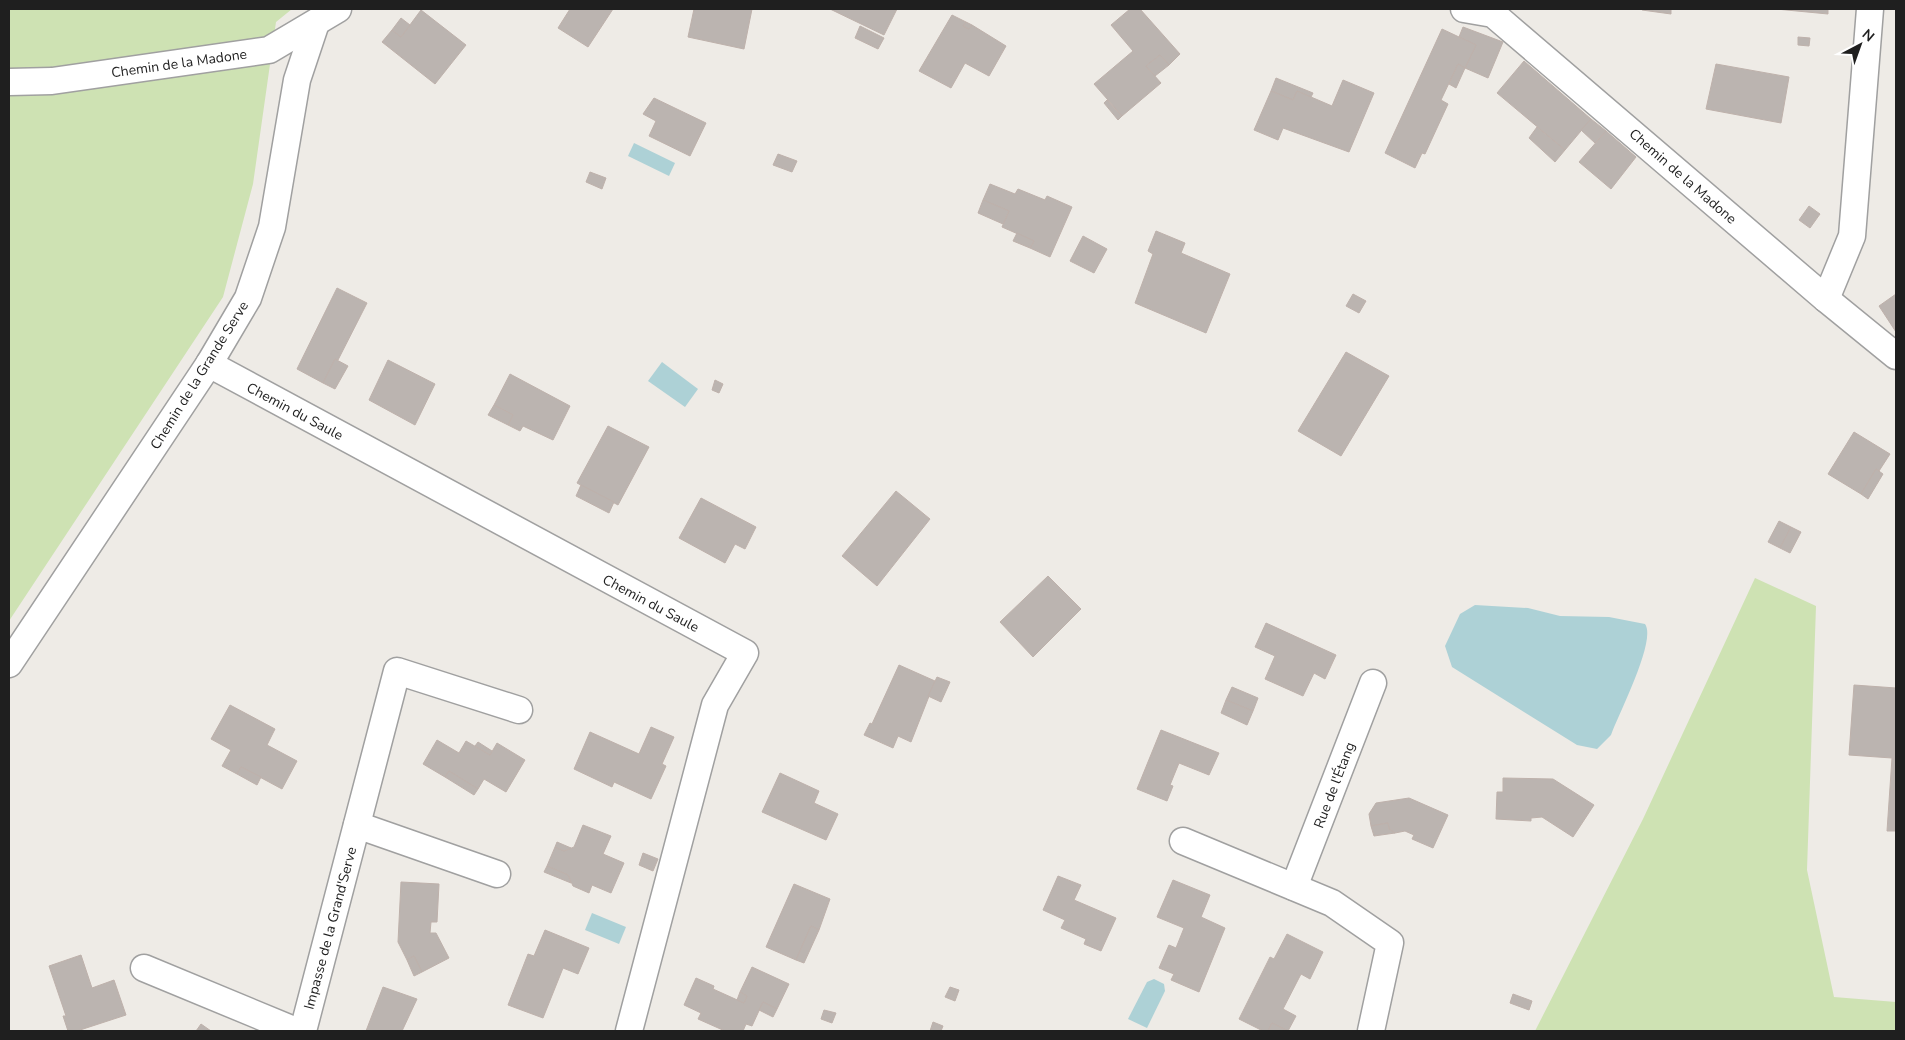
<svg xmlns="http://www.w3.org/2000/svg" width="1905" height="1040" font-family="'Nunito Sans',sans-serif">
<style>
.grass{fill:#cee2b3}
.water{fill:#add1d6}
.building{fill:#bbb4b0;stroke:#beb1ab}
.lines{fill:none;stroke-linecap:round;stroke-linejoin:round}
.minor-casing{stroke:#a0a0a0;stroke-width:29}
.minor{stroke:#fff;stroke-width:26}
.labels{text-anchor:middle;stroke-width:4;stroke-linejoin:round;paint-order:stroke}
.street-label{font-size:14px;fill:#1f1f1f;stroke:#fff}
</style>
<rect width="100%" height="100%" fill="#eeebe6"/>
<!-- grass -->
<g class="grass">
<polygon points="9,9 292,9 276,22 253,184 223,297 9,621"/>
<polygon points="1755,578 1816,606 1807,870 1834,997 1896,1002 1896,1031 1535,1031 1643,819"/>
</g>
<!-- water -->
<g class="water">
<polygon points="634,143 675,163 669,176 628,156"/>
<polygon points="662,362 698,389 685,407 648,381"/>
<path d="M1475,605L1528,608L1560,616L1609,617L1645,624C1657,640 1618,715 1611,735L1597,749L1577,745L1452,667L1445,646L1460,614Z"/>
<polygon points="592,913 626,927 619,944 585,930"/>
<polygon points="1154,979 1164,984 1165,991 1147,1028 1128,1019 1147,982"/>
</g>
<!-- building -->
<g class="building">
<polygon points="570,9 613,9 588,47 558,28"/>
<polygon points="694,9 752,9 744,49 688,37"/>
<polygon points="830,9 897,9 884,35"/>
<polygon points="1130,9 1140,9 1180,54 1169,65 1160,55 1146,66 1161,83 1122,116 1094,84 1133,51 1111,25"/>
<polygon points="1642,9 1671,9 1671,14 1642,10"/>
<polygon points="1776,9 1828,9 1828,14"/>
<polygon points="421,10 466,45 435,84 382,42 392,30 401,37"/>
<polygon points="952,15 966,22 963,26 969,29 972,25 1006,46 989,76 965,63 951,88 919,71"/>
<polygon points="401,18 410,25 401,37 392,30"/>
<polygon points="966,22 972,25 969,29 963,26"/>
<polygon points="860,26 884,38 878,49 855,38"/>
<polygon points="1463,27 1503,42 1488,78 1465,68 1476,45 1459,37"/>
<polygon points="1442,29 1476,45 1465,68 1458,64 1441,100 1448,104 1425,154 1422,153 1415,168 1385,153"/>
<polygon points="1798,37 1810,38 1809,46 1798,45"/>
<polygon points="1160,55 1169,65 1155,76 1146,66"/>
<polygon points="1524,61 1591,119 1565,150 1497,93"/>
<polygon points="1458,64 1465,68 1456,88 1449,84"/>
<polygon points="1716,64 1789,77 1781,123 1706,109"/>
<polygon points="1276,78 1313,93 1311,97 1297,91 1293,100 1271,91"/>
<polygon points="1343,80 1374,93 1349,152 1283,128 1278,140 1254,130 1271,91 1293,100 1297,91 1332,106"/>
<polygon points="654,98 706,123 690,156 649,136 656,121 643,114"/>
<polygon points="1107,100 1122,116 1118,120 1104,103"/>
<polygon points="1591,119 1606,131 1595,143 1581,130"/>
<polygon points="1537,127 1565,150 1555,162 1529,138"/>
<polygon points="1606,131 1636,157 1611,189 1579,162"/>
<polygon points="778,154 797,161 792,172 773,165"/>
<polygon points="590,172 606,178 602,189 586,182"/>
<polygon points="990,184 1015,194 1018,189 1045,200 1047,196 1072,207 1050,257 1030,248 1034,241 1002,227 1009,211 983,200"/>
<polygon points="983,200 1009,211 1003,224 978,213"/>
<polygon points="1809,206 1820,214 1810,228 1799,220"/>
<polygon points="1156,231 1185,243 1181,253 1230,274 1206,333 1135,303 1153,254 1148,251"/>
<polygon points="1017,233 1034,241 1030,248 1013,241"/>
<polygon points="1083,236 1107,249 1094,273 1070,261"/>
<polygon points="337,288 367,303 338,360 335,359 323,383 297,369"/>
<polygon points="1353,294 1366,301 1359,313 1346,306"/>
<polygon points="1896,294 1896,332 1879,306"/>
<polygon points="1346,352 1389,376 1341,456 1298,431"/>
<polygon points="335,359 348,366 335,389 323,383"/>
<polygon points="388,360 435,384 415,425 369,400"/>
<polygon points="510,374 570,406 553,440 523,426 520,431 508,425 513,415 494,405"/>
<polygon points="715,380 723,384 719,393 712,390"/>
<polygon points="494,405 513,415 508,425 488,415"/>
<polygon points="608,426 649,447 618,505 577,483"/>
<polygon points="1854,432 1890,454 1879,471 1876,469 1861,494 1828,474"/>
<polygon points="1876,469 1883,474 1868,499 1861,494"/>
<polygon points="581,485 614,502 609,513 576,496"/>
<polygon points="896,491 930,519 877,586 842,556"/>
<polygon points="701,498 756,527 745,549 735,544 725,563 679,538"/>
<polygon points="1779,521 1791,527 1780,548 1768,542"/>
<polygon points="1791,527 1801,532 1790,553 1780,548"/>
<polygon points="1048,576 1081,609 1033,657 1000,622"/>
<polygon points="1266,623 1336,655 1325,679 1314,673 1303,696 1265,679 1275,656 1255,647"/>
<polygon points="899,665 935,681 911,742 898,736 893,748 864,735 870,723 872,724"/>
<polygon points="937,677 950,682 941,702 928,696"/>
<polygon points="1854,685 1896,688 1896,831 1887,831 1892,758 1849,755"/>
<polygon points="1232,687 1258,698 1253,711 1226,700"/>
<polygon points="1226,700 1253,711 1247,725 1221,713"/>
<polygon points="230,705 275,729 267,745 297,761 282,789 241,767 237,774 222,766 231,750 211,739"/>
<polygon points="651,727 674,737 662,764 666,766 651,799 614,782 612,787 574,769 590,732 639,754"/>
<polygon points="1161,730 1219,753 1209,775 1179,763 1170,785 1173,786 1167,801 1137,789"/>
<polygon points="437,740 459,753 466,741 490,755 497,743 525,760 506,792 484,779 478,789 449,771 445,777 423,764"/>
<polygon points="478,742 492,751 490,755 475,746"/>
<polygon points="241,767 261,777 257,785 237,774"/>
<polygon points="449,771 478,789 474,795 445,777"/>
<polygon points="780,773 819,791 814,803 838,814 826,840 762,812"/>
<polygon points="1503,778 1553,779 1594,805 1573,837 1542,817 1531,818 1531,821 1496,819 1497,792 1503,792"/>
<polygon points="1409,798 1448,815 1433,848 1412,839 1414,835 1405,831 1395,833 1389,829 1388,823 1371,826 1369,814 1376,803"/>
<polygon points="1388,823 1389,829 1395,833 1374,836 1371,826"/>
<polygon points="583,825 611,836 603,854 624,863 611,893 592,885 589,893 573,886 568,875 547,866 555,847 564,851 574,847"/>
<polygon points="557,842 571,848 564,851 555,847"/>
<polygon points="643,853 658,859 653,871 639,865"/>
<polygon points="547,866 568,875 571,883 544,872"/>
<polygon points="1058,876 1081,885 1074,900 1116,918 1101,951 1084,944 1086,939 1061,928 1065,920 1043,910"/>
<polygon points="1173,880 1210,895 1201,917 1225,928 1199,992 1171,980 1174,974 1159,968 1169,945 1176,948 1184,928 1157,917"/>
<polygon points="401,882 439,884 437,922 431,922 430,933 436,933 449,958 422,972 414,956 407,960 398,942"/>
<polygon points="794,884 830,899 819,930 811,926 796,960 766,947"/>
<polygon points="811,926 819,930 804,963 796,960"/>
<polygon points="545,930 589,948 578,974 563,968 543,1018 508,1005 528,954 534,956"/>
<polygon points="1287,934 1323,952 1310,979 1301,974 1283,1009 1296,1016 1288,1031 1272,1023 1268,1031 1263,1031 1239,1019 1270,957 1274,959"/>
<polygon points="81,955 92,988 114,980 126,1015 77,1031 68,1031 63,1016 66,1016 49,966"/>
<polygon points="414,956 422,972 414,976 407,960"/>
<polygon points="752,967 789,984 777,1009 763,1002 752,1026 746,1024 743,1031 725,1031 698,1019 701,1013 684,1005 696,978 714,986 713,989 744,1003 747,996 740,992"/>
<polygon points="383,987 417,999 402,1031 366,1031"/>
<polygon points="950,987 959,990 955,1001 945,997"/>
<polygon points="740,992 747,996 744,1003 737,1000"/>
<polygon points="1513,994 1532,1001 1529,1010 1510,1003"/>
<polygon points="763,1002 777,1009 773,1017 759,1010"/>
<polygon points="824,1010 836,1013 832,1023 821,1019"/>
<polygon points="933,1022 943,1026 941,1031 930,1031"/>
<polygon points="1272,1023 1288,1031 1268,1031"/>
<polygon points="201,1024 211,1031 196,1031"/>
</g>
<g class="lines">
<defs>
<g id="minor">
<polyline points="1464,9 1493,14 1826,299 1896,356"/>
<polyline points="9,82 52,81 269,50 338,9"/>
<polyline points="1826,299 1852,236 1870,9"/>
<polyline points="209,364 745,653 715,705 629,1031"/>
<polyline points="9,664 209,364 248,298 272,227 297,80 316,23"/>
<polyline points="357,825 497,874"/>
<polyline points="1183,841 1332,903 1390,943 1371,1031"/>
<polyline points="1294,887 1373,683"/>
<polyline points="144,968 296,1031"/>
<polyline points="303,1031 397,671 519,710"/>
</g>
</defs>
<!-- minor casing -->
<use href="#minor" class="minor-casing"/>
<!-- minor -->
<use href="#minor" class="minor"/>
</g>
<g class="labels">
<!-- street labels -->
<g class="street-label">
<text transform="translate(179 63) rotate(-8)" y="5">Chemin de la Madone</text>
<text transform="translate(1683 176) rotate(41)" y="5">Chemin de la Madone</text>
<text transform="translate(199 375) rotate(-58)" y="5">Chemin de la Grande Serve</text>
<text transform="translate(295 411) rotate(28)" y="5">Chemin du Saule</text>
<text transform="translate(651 603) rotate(28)" y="5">Chemin du Saule</text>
<text transform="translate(1334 785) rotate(-69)" y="5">Rue de l'Étang</text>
<text transform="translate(330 928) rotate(-75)" y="5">Impasse de la Grand'Serve</text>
</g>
</g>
<!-- border -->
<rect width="1905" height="1040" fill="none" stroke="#1f1f1f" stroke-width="20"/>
<!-- north arrow -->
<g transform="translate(1860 45) rotate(41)" stroke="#ffffff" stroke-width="4" paint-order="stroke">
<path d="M0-4L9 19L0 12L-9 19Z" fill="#1f1f1f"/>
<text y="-8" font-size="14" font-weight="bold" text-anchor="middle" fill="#1f1f1f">N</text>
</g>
</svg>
